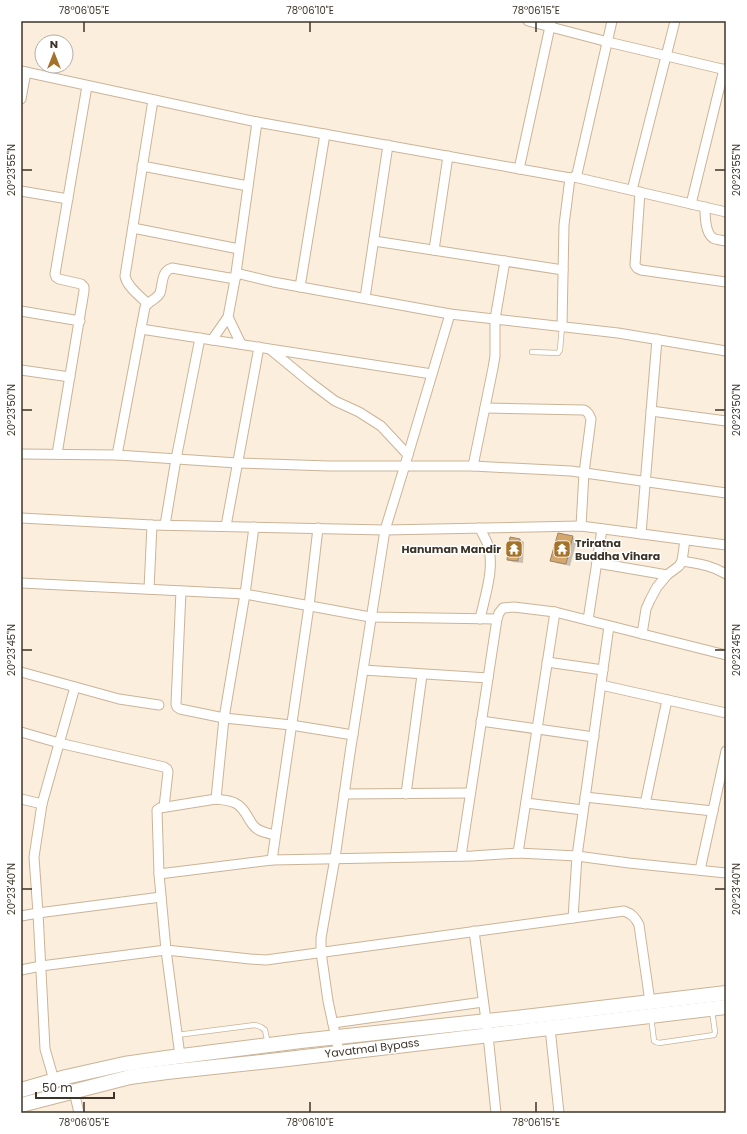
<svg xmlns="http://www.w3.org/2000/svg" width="747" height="1134" font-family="Poppins,sans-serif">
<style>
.shadow{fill:#0003}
.building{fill:#d5a76b;stroke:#9b866c}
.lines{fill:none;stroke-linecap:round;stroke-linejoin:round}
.service-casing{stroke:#cab498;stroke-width:6}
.minor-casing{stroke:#cab498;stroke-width:11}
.primary-casing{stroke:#cab498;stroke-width:16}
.service{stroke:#fff;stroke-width:4.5}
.minor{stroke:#fff;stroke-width:9}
.primary{stroke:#fff;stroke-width:14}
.ticks{fill:none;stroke:#3d3429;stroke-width:1.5}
.labels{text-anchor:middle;stroke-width:3;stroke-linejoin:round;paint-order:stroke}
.poi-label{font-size:11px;font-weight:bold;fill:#3d3429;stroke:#fff;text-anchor:start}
.street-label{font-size:11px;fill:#3d3429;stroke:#fff}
.neatline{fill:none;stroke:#3d3429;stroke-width:1.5}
.ticks-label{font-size:10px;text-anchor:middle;fill:#3d3429}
</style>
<rect width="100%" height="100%" fill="#fceedc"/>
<!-- shadow -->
<g class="shadow">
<polygon points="572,537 577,540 570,566 556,563 552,560"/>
<polygon points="520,540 524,542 523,563 513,562 508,560"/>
</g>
<!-- building -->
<g class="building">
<polygon points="558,533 573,536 566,564 550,561"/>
<polygon points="510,537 520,539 518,561 507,560"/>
</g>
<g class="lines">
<defs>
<g id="service">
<polyline points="532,352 558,353 560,350 562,326"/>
<polyline points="651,1017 654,1041 656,1042 659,1043 714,1035 715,1032 712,1011"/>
<polyline points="177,1035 255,1025 261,1027 265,1030 268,1044"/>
</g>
<g id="minor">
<polyline points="528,21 608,42 726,70"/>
<polyline points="21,71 257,122 570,178 574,177 577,174 612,21"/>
<polyline points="21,99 26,72"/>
<polyline points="257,122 236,273 273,282 450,314 618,333 726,351"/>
<polyline points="142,166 248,186"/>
<polyline points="519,169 551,22"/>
<polyline points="574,177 726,212"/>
<polyline points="632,190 675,21"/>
<polyline points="21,191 68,199"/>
<polyline points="640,192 635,265 637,268 641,270 726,282"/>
<polyline points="691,204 724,69"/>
<path d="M705,207C705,215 705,233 713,238C716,240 722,240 726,241"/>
<polyline points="133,228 239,249"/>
<polyline points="374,241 563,270"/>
<polyline points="434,250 448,156"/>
<polyline points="300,287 325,134"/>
<polyline points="365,298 388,145"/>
<path d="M147,303C140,296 127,287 125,276L153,100"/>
<polyline points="21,311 80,321"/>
<polyline points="228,317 241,344"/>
<polyline points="562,326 564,225 570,178"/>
<polyline points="141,329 432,374"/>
<polyline points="212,340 228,317 236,274"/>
<polyline points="271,350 311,383 335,401 359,412 381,426 408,455"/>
<polyline points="21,370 70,377"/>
<path d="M485,408L584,410C588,412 589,414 591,419L584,473L581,526"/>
<polyline points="651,411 726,421"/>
<polyline points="21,454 117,455 237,463 329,466 473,466 571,471 726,493"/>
<polyline points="57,454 84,291 84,287 81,284 59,279 56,277 55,274 87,86"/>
<path d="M117,455L145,307C149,301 157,299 160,293C163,284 161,271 172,268L235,279"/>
<polyline points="473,466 493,368 495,356 495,319 505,261"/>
<polyline points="21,518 152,525 385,530 581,526 726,545"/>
<polyline points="165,525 176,459 200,338"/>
<polyline points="226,526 259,347"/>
<polyline points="641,534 657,339"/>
<path d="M682,561C699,564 711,565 726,574"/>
<polyline points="597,563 667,575"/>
<polyline points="21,583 245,594 370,617 497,619"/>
<polyline points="149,589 152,525"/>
<polyline points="181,591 176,704 177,707 180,709 224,718 291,725 353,735"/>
<path d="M480,619C485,595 495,569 488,545C486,539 482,534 480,528"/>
<polyline points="588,620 602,529"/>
<polyline points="642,634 646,609 650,600 657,587 667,575 679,566 682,561 685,540"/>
<polyline points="547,662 603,670"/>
<polyline points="363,670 488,678"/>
<polyline points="21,672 119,699 159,705"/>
<polyline points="601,685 726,713"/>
<polyline points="481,721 594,737"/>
<polyline points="21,732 59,743 164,767 167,769 168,772 164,807"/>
<polyline points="344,794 470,793"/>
<polyline points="406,794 422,675"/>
<polyline points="585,797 713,811"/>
<polyline points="21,799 42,804"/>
<path d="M216,799C222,800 229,800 235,803C244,807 247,817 253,825C258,832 267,833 275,835"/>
<polyline points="526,803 583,810"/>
<polyline points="645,804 667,700"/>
<polyline points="518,853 555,612"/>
<polyline points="461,856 497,619 499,613 503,608 514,607 555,612 726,655"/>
<polyline points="272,860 309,606 318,528"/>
<polyline points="700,870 726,751"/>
<polyline points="159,874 272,860 472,856 518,853 577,856 629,863 726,873"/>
<polyline points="21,916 38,913 161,897"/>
<polyline points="573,918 577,856 609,626"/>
<polyline points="474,931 488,1035 496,1113"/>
<path d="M21,970L41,966L166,950L250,959L266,960L624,911C632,914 635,917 639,925L650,1002"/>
<polyline points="333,1023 483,1002"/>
<polyline points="550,1028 559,1113"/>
<polyline points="339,1052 328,1001 321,952 321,938 335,858 350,753 385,530 405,465 450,314"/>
<polyline points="180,1056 166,950 159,874 157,810 160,808 216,799 224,718 245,594 254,527"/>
<polyline points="54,1080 45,1049 38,913 34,857 42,804 75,687"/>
<polyline points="74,1091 79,1113"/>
</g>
<g id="primary">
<polyline points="21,1090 66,1077 124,1064 166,1058 301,1041 533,1016 726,993"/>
<polyline points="21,1105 130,1077 167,1072 279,1060 726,1007"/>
</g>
</defs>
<!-- service casing -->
<use href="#service" class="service-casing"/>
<!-- minor casing -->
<use href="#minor" class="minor-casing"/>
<!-- primary casing -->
<use href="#primary" class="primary-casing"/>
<!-- service -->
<use href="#service" class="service"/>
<!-- minor -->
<use href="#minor" class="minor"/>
<!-- primary -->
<use href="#primary" class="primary"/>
</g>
<!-- ticks -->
<path class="ticks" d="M84,22V32M310,22V32M536,22V32M22,170H32M715,170H725M22,410H32M715,410H725M22,650H32M715,650H725M22,889H32M715,889H725M84,1102V1112M310,1102V1112M536,1102V1112"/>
<!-- icons -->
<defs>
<symbol id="temple-square" viewBox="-11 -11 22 22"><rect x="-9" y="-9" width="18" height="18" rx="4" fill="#a47228" stroke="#fff"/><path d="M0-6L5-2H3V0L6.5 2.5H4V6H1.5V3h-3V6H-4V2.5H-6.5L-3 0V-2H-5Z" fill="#fff"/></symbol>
</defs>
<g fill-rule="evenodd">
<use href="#temple-square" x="504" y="539" width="20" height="20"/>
<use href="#temple-square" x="552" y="539" width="20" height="20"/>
</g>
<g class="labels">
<!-- poi labels -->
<g class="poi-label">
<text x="575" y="547">Triratna<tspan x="575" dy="13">Buddha Vihara</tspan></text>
<text x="501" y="553" text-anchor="end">Hanuman Mandir</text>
</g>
<!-- street labels -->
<g class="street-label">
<text transform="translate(372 1048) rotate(-7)" y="4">Yavatmal Bypass</text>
</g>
</g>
<!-- border -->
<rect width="747" height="1134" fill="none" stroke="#ffffff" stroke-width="44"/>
<!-- north arrow -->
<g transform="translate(54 54)"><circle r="19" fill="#ffffff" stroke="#b1aea9"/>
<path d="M0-3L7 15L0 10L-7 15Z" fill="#a47228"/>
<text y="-6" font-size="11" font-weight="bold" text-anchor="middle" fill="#3d3429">N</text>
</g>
<!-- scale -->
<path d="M36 1092v6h78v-6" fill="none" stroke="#3d3429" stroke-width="2"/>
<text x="42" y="1092" font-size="12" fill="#3d3429" stroke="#ffffff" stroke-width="3" paint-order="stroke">50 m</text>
<rect x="22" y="22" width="703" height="1090" class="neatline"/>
<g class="ticks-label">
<text x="84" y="14">78°06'05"E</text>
<text x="310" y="14">78°06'10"E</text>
<text x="536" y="14">78°06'15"E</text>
<text transform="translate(11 170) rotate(-90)" y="4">20°23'55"N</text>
<text transform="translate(736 170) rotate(-90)" y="4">20°23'55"N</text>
<text transform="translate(11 410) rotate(-90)" y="4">20°23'50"N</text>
<text transform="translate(736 410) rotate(-90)" y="4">20°23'50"N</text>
<text transform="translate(11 650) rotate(-90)" y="4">20°23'45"N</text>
<text transform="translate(736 650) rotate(-90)" y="4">20°23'45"N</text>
<text transform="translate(11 889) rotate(-90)" y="4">20°23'40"N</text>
<text transform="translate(736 889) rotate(-90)" y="4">20°23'40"N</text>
<text x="84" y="1126">78°06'05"E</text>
<text x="310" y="1126">78°06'10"E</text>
<text x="536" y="1126">78°06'15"E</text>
</g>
</svg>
